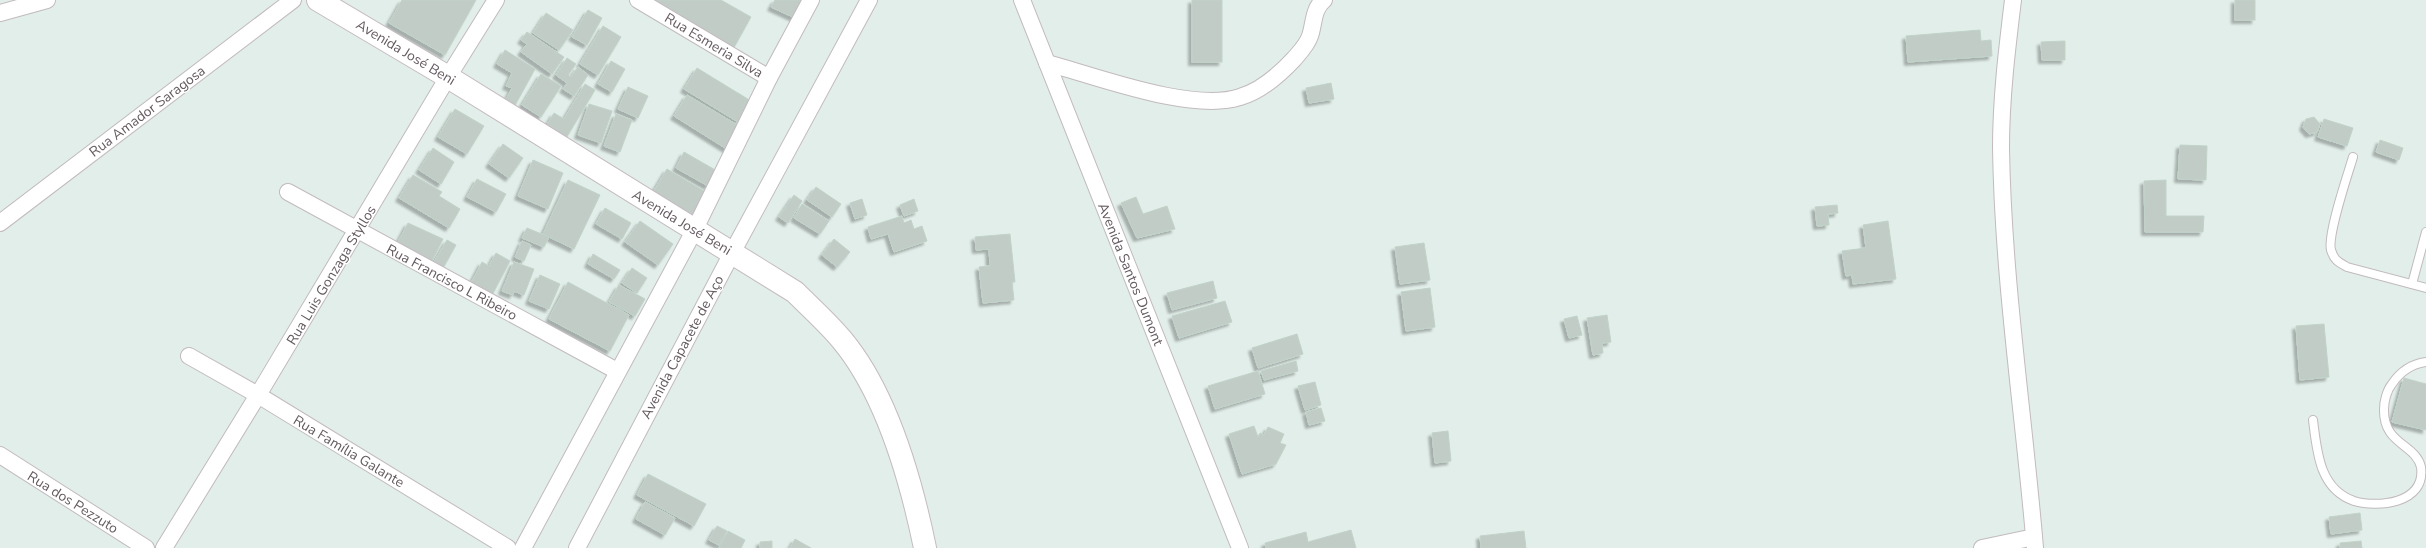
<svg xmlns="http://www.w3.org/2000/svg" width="2426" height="548" font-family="'Nunito Sans',sans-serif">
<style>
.building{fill:#c1ccc6;stroke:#c0d3c9;filter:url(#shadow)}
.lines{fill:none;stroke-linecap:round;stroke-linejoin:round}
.lane-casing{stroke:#c2babf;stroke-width:10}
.street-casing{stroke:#c2babf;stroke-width:18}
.secondary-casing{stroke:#c5bbc1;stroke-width:24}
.lane{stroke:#fff;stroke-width:8}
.street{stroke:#fff;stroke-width:16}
.secondary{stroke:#fff;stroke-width:22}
.labels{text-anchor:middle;stroke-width:3;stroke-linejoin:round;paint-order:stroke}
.street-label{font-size:14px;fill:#645a61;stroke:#fff}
</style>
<defs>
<filter id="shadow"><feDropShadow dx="-3.5" dy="3.5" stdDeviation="1" flood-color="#0004"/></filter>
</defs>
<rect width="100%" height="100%" fill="#e2eee9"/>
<!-- building -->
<g class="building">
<polygon points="402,0 476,0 445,55 389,23"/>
<polygon points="643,0 721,0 751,17 732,51"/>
<polygon points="775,0 805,0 795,18 771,7"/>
<rect x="1192" y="0" width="30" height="62"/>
<rect x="2235" y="0" width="20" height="20"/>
<polygon points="588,10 602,18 587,45 572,37"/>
<polygon points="546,13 573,30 559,50 533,33"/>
<polygon points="603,26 621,37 598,75 580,64"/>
<polygon points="1980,30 1981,41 1991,40 1992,56 1908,62 1906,36"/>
<polygon points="527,32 564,57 552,74 521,52 527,44 521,40"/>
<polygon points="2065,41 2065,60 2042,60 2041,42"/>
<polygon points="505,50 535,69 513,109 504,104 512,88 506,86 512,73 497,64"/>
<polygon points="567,58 576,64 568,75 571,77 578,67 588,75 574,96 563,89 567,83 556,75"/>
<polygon points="611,61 625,69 612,92 598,84"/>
<polygon points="697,68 751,101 738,122 684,89"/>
<polygon points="541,74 561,86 541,117 522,105"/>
<polygon points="1331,83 1334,99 1309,103 1306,88"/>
<polygon points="585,84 595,90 565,140 545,128 554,113 564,119"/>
<polygon points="628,87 648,96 638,118 618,109"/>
<polygon points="687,95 744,129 730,151 674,116"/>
<polygon points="589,104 612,111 601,143 578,135"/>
<polygon points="455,109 484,126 467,154 438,137"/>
<polygon points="616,114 632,120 620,152 604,146"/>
<polygon points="2314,117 2320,124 2317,132 2309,134 2303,127 2306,119"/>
<polygon points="2324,119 2353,128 2347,146 2318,137"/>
<polygon points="2380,140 2403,148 2399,160 2376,152"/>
<polygon points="503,144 523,158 509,178 489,164"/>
<polygon points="2180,145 2207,146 2206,180 2178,179"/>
<polygon points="433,148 454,162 441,184 419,170"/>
<polygon points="684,152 717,171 708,186 676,168"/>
<polygon points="533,160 563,173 548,209 518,196"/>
<polygon points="667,169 709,194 695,219 652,194"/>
<polygon points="413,175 442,192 439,196 460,209 449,228 399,198"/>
<polygon points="477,179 506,194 496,212 467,197"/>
<polygon points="568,180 600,195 574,249 543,234"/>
<polygon points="2166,180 2166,216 2204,216 2203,232 2145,232 2144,181"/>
<polygon points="816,187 841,204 832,217 807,200"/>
<polygon points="794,195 802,201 788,223 779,217"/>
<polygon points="1136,197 1143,214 1167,206 1175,229 1137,238 1121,203"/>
<polygon points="862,199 867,215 855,219 850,203"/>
<polygon points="914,199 918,211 904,216 900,205"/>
<polygon points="802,204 829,221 820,234 794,218"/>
<polygon points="1837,205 1838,213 1828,214 1829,225 1817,226 1815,207"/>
<polygon points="605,208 631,223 622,239 596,224"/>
<polygon points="902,216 904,223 911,220 914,229 922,226 927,241 894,252 888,234 871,239 868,227"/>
<polygon points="640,221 673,244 658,265 625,242"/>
<polygon points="1888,221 1896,279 1853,284 1852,275 1846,276 1842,251 1866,248 1863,225"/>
<polygon points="408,223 443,239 431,263 396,246"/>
<polygon points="527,228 549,237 544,247 522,238"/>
<polygon points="1010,234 1015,282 1012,282 1014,300 983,303 979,267 990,266 989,249 976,250 975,237"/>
<polygon points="834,239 850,252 837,267 822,255"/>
<polygon points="447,240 456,245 442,270 433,264"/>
<polygon points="522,241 531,245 524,261 515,257"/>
<polygon points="1424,243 1430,280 1400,284 1395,247"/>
<polygon points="496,253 510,261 490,299 469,287 482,262 489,266"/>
<polygon points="593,254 620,270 614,279 588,264"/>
<polygon points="514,262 534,269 524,295 514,291 513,295 502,291"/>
<polygon points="632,268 647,278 637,293 622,283"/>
<polygon points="540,275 560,284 549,309 529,301"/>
<polygon points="1213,281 1217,298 1172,310 1167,293"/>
<polygon points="568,282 629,315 610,351 549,319"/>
<polygon points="619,285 645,299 635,316 609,302"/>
<polygon points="1430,288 1435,327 1406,331 1401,292"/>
<polygon points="1225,301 1232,322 1179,338 1172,316"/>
<polygon points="1607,315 1611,342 1602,343 1603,353 1593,355 1587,318"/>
<polygon points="1577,316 1582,335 1569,338 1564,319"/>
<polygon points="2324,324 2329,377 2300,380 2296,326"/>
<polygon points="1297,334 1303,354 1258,368 1252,348"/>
<polygon points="1296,361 1298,371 1264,380 1261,371"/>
<polygon points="1258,371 1265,394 1215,409 1208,386"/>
<polygon points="2404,378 2426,384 2426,430 2392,422"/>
<polygon points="1315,382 1321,405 1305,410 1298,386"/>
<polygon points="1321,408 1325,421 1309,425 1306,412"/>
<polygon points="1254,426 1258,437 1260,433 1264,435 1268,427 1284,434 1280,443 1286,445 1276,464 1242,474 1229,434"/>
<polygon points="1448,431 1451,461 1435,463 1432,433"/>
<polygon points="648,474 706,504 694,526 637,495"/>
<polygon points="645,502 675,518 665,535 636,519"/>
<polygon points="2360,513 2362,530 2331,534 2329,517"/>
<polygon points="717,526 727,531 719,545 709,540"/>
<polygon points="1351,530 1356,548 1266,548 1265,543 1306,532 1308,542"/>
<polygon points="728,531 745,540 741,548 719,548"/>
<polygon points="1524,531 1526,548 1481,548 1480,536"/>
<polygon points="795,539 811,548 790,548"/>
<polygon points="772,541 772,548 760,548 760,542"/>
<polygon points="2361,541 2362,548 2340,548 2340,543"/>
</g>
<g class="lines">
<defs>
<g id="lane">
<path d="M2353,157C2348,174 2327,235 2331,250C2334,260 2338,262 2347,267L2426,288"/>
<polyline points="2412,284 2426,232"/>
<path d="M2313,420C2317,451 2319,489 2354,501C2377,508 2426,504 2421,467C2415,443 2383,445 2384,409C2384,401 2387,390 2392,384C2400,372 2411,364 2426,362"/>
</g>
<g id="street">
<polyline points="638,0 769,78"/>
<polyline points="1022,0 1240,548"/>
<path d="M2013,0C2007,49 2001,98 2001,148C2003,281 2024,415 2035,548"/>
<polyline points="0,13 47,0"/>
<path d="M1047,63C1096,76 1192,113 1240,97C1261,91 1280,74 1294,59C1300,52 1307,45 1310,36C1314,25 1313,8 1324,0"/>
<polyline points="288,192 617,371"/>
<polyline points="0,223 293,0"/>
<polyline points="189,356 258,395 508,548"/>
<polyline points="0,455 146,548"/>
<polyline points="164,548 258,395 448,77 496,0"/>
<polyline points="523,548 694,231 769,78 811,0"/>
<polyline points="577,548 732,253 869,0"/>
<polyline points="1982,548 2034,537"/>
</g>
<path id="secondary" d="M318,0L448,77L795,292C811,308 828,323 842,340C887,394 911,480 925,548"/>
</defs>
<!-- lane casing -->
<use href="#lane" class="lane-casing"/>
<!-- street casing -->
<use href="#street" class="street-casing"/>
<!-- secondary casing -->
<use href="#secondary" class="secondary-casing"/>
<!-- lane -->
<use href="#lane" class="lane"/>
<!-- street -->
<use href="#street" class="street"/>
<!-- secondary -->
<use href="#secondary" class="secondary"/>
</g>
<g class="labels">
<!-- street labels -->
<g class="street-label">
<text transform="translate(714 45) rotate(31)" y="5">Rua Esmeria Silva</text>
<text transform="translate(406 52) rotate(31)" y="5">Avenida José Beni</text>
<text transform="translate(147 111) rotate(-37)" y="5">Rua Amador Saragosa</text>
<text transform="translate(682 222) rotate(31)" y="5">Avenida José Beni</text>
<text transform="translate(1131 274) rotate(68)" y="5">Avenida Santos Dumont</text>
<text transform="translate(331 275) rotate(-59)" y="5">Rua Luis Gonzaga Styllos</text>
<text transform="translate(452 282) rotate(28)" y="5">Rua Francisco L Ribeiro</text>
<text transform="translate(682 347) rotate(-62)" y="5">Avenida Capacete de Aço</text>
<text transform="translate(349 451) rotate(31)" y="5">Rua Família Galante</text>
<text transform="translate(73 502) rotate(32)" y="5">Rua dos Pezzuto</text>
</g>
</g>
</svg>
